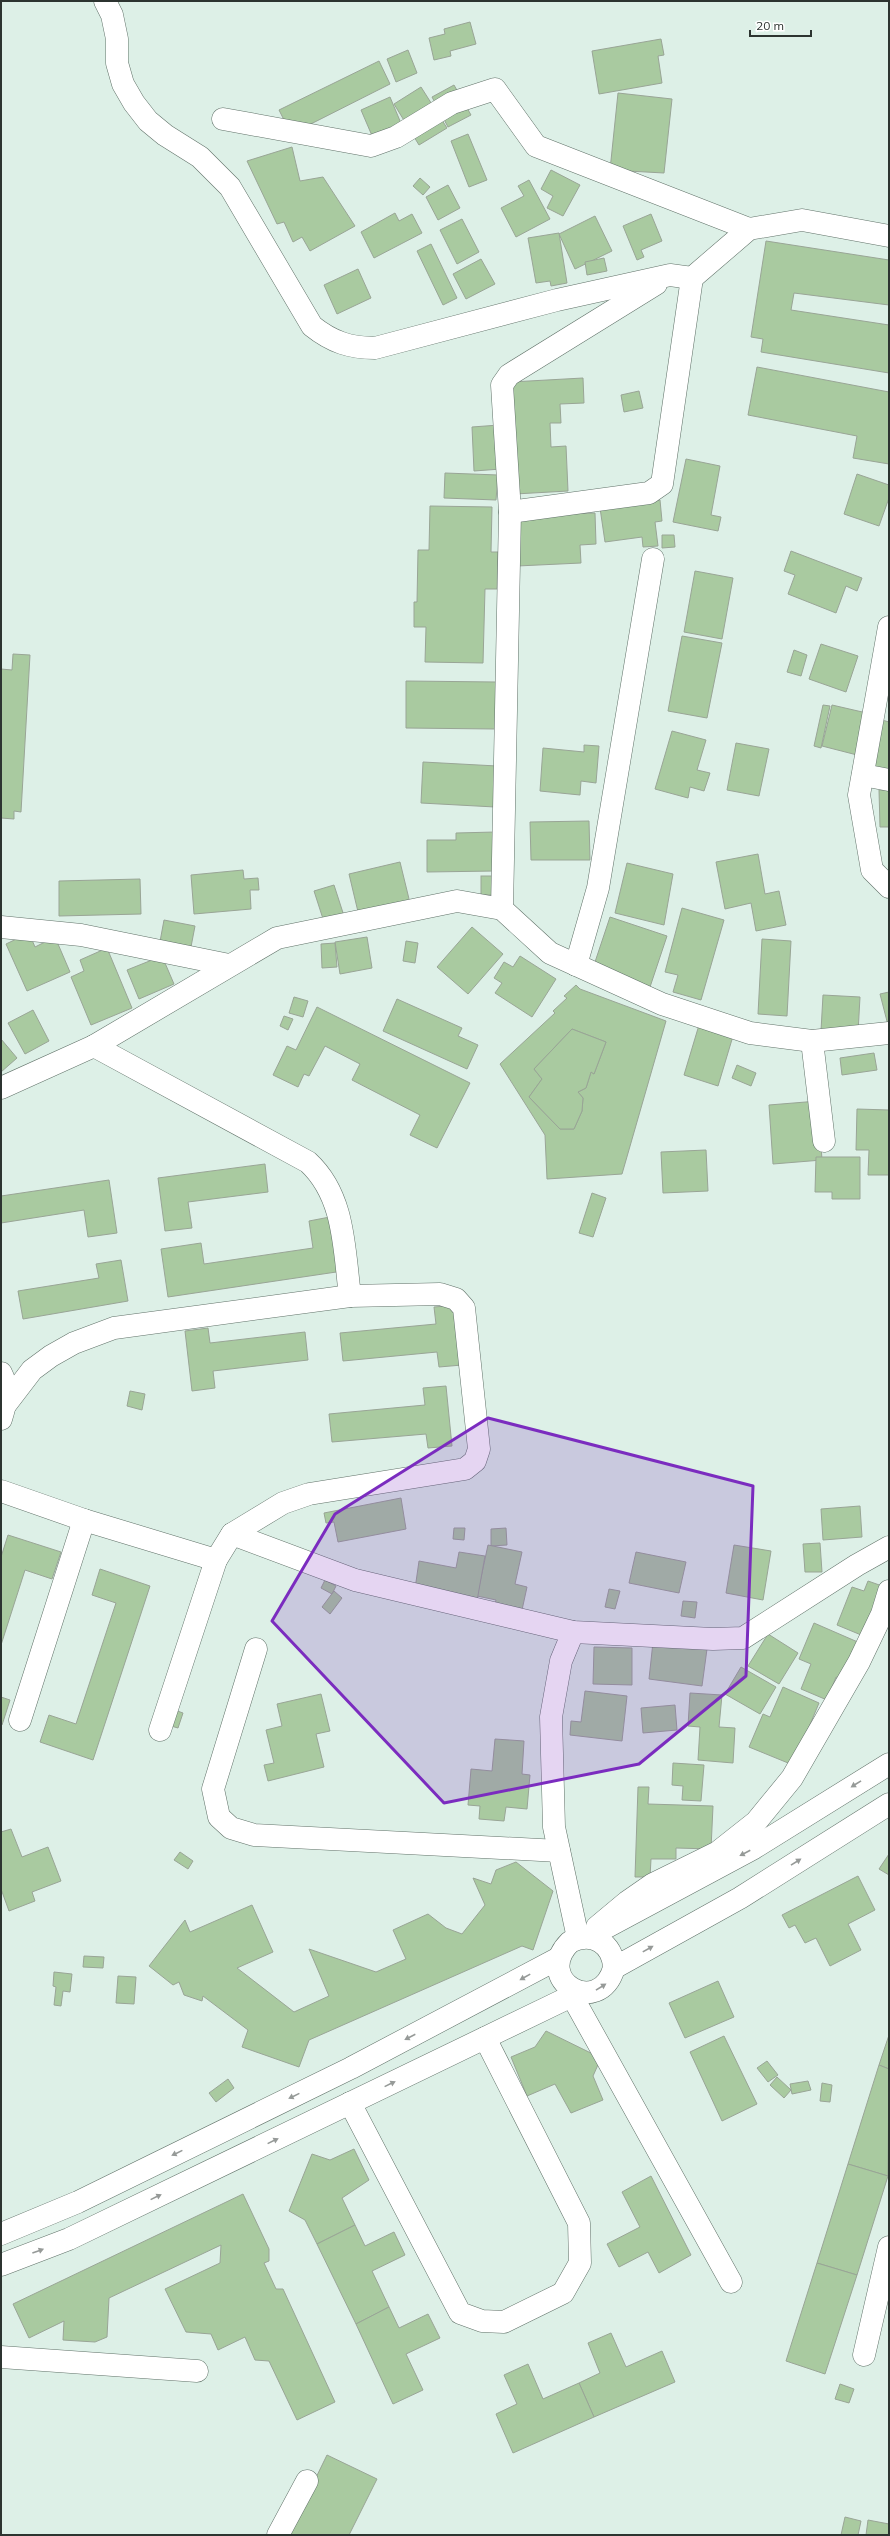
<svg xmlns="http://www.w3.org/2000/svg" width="890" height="2536" font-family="Mulish,sans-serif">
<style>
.building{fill:#a9caa0;stroke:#99a596;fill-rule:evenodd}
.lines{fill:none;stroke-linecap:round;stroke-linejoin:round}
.minor-casing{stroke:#617269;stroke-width:23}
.major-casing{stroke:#617269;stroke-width:23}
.minor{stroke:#fff;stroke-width:22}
.major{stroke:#fff;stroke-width:22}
.oneway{fill:#969a98}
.marked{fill:#7b2cbf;fill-opacity:0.2;stroke:#7b2cbf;stroke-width:3;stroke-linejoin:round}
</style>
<rect width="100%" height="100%" fill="#ddf0e7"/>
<!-- building -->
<g class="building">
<polygon points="470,22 476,44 450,51 451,56 434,60 429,38 445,34 444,29"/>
<polygon points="661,39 664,55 658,56 662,83 599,94 592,51"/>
<polygon points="408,50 417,73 396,82 387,59"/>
<polygon points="379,61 390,84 291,134 279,110"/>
<polygon points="454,85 471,115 448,127 432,97"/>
<polygon points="421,87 447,128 419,145 394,104"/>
<polygon points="618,93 672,99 664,173 610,170"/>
<polygon points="390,97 408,140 379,152 361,110"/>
<polygon points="468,134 487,180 469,187 451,141"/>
<polygon points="292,147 300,181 323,177 355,226 310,251 302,237 293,242 284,222 277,224 247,161"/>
<polygon points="551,170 580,185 563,216 547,208 553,196 541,189"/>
<polygon points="420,178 430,187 423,195 413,186"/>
<polygon points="529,180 550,219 516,237 501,208 524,196 518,186"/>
<polygon points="448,185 460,208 438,220 426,197"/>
<polygon points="395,213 399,221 412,214 422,233 374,258 361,232"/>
<polygon points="651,214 662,241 641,250 644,257 637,260 623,226"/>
<polygon points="595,216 612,251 575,269 559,234"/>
<polygon points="462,219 479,252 457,264 440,230"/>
<polygon points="559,233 567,283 551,286 550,281 536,283 528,238"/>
<polygon points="766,241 889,260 889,305 794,293 791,310 889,325 889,373 761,352 763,339 751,337"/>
<polygon points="431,244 457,298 443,305 417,251"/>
<polygon points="604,258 607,271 587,275 585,262"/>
<polygon points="481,259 495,284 466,299 453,274"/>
<polygon points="358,269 371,298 337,314 324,285"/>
<polygon points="757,367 889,392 889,464 853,458 857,436 748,415"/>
<polygon points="583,378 584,403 560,404 561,423 550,423 551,447 566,446 568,491 515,494 511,382"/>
<polygon points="639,391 643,408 624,412 621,395"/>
<polygon points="499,425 501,469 474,471 472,427"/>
<polygon points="686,459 720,466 711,515 721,517 718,531 673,522"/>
<polygon points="445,473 498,475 496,500 444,498"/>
<polygon points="857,474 889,485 889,498 879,526 844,514"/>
<polygon points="660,500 662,521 655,522 658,546 643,547 642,537 605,542 600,508"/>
<polygon points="430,506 492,507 491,552 498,552 497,589 485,589 483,663 425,662 426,627 414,627 414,602 417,602 418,550 429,550"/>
<polygon points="595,513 596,544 580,545 581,563 517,566 516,516"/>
<polygon points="662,535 674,535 675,547 662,548"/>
<polygon points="791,551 862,578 857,591 846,586 836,613 788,594 795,575 784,571"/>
<polygon points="695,571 733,578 722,639 684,632"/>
<polygon points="682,636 722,643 707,718 668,711"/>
<polygon points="821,644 858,656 846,692 809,679"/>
<polygon points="794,650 807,655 801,676 787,672"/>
<polygon points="13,654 30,655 21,812 14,811 14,819 1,818 1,669 12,670"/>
<polygon points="406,681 496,682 495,729 406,728"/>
<polygon points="823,705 830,706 821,748 814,746"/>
<polygon points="832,705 871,714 861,756 822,746"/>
<polygon points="882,720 889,722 889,770 873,768"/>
<polygon points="672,731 706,740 697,770 710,773 704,791 690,787 688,798 655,789"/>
<polygon points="736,743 769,749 759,796 727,790"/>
<polygon points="584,745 599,746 596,783 581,781 580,795 540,791 543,748 584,752"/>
<polygon points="423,762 497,766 495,807 421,803"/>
<polygon points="879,790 889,790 889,827 880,827"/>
<polygon points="589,821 590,860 531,860 530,822"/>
<polygon points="495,832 495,871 427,872 427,840 456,840 456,833"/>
<polygon points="758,854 765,894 779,891 786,925 756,931 751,903 725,909 716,862"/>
<polygon points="400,862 410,903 359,916 349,874"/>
<polygon points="627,863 673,874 664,925 615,913"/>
<polygon points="243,870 244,879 258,878 259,890 250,890 251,909 194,914 191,875"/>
<rect x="481" y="876" width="17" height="19"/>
<polygon points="140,879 141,914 59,916 59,881"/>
<polygon points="334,885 345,919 325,925 314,891"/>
<polygon points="682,908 724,920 701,1000 673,992 678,975 665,972"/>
<polygon points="610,917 667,936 648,993 591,974"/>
<polygon points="164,920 195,926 190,952 159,947"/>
<polygon points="472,927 503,954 468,994 437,967"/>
<polygon points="29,933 35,947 55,937 70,972 27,991 6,944"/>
<polygon points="367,937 372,968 340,974 335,942"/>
<polygon points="762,939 791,941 787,1016 758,1014"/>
<polygon points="406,941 418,943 415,963 403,961"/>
<polygon points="335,943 337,967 322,968 321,944"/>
<polygon points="107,948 132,1008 91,1025 71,977 84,971 80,960"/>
<polygon points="162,956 174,984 139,999 127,970"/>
<polygon points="520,956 556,979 532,1017 495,993 502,983 494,978 504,962 513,967"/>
<path d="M576,985L580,989L666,1021L622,1174L547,1179L545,1135L500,1064L555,1013L553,1011L567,998L564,996ZM572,1029L606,1042L594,1074L591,1072L586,1088L578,1092L583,1098L582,1111L574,1129H560L529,1097L542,1079L534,1069Z"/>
<polygon points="889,992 889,1029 880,994"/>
<polygon points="823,995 860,997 858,1033 821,1031"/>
<polygon points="294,997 308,1001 303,1017 289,1013"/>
<polygon points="397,999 462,1028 458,1036 478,1045 467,1069 383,1031"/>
<polygon points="317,1007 470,1083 437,1148 410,1135 420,1115 352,1080 360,1064 325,1046 309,1076 304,1074 298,1087 273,1075 287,1046 296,1050"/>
<polygon points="33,1010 49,1041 25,1054 8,1023"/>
<polygon points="284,1016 293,1019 288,1030 280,1026"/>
<polygon points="699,1025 733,1036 718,1086 684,1075"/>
<polygon points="572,1029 606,1042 594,1074 591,1072 586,1088 578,1092 583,1098 582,1111 574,1129 560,1129 529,1097 542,1079 534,1069"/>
<polygon points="1,1039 17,1058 1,1072"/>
<polygon points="874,1053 877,1070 842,1075 840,1058"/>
<polygon points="737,1065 756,1073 751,1086 732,1078"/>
<polygon points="818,1101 822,1160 773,1164 769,1105"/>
<polygon points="857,1109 889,1110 889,1175 868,1175 869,1150 856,1150"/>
<polygon points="706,1150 708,1191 663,1193 661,1152"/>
<polygon points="816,1157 860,1157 860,1199 832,1199 832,1192 815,1192"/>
<polygon points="265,1164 268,1192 188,1202 192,1228 165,1231 158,1178"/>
<polygon points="109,1180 117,1233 88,1237 84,1210 1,1223 1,1196"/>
<polygon points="592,1193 606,1198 593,1237 579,1233"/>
<polygon points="335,1216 343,1271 168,1297 161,1249 201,1243 204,1264 313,1248 309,1221"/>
<polygon points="121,1260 128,1301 23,1319 18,1291 99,1278 96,1264"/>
<polygon points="457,1305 462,1365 439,1367 437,1352 343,1361 340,1333 436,1324 434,1307"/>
<polygon points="208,1328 210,1343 305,1332 308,1360 213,1371 215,1388 192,1391 185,1331"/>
<polygon points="446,1386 452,1446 428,1448 426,1434 332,1442 329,1414 425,1405 423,1388"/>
<polygon points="130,1391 145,1394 142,1410 127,1406"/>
<polygon points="401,1498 406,1529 338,1542 334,1522 326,1523 324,1513"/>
<polygon points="860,1506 862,1537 823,1540 821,1509"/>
<polygon points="454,1528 465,1528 464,1540 453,1539"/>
<polygon points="506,1528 507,1545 491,1546 491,1529"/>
<polygon points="8,1535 61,1552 52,1579 25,1570 1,1645 1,1557"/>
<polygon points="820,1543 822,1572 805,1572 803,1544"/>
<polygon points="488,1545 522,1552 515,1584 527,1587 522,1610 495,1605 496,1600 477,1596"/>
<polygon points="734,1545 771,1551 763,1600 726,1593"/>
<polygon points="459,1552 485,1556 477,1601 415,1589 419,1561 456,1568"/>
<polygon points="636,1552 686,1562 679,1593 629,1583"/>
<polygon points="100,1569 150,1586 93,1760 40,1742 49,1715 76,1724 116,1603 92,1595"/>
<polygon points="325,1580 336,1586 332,1594 321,1588"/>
<polygon points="868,1581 885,1587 866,1637 837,1625 852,1587 864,1591"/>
<polygon points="609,1589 620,1591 615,1609 605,1607"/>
<polygon points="334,1591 342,1598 330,1614 322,1607"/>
<polygon points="683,1601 697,1602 695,1618 681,1616"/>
<polygon points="814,1623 860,1643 845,1681 836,1677 827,1700 801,1689 811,1664 799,1659"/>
<polygon points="768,1634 798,1653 779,1684 748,1666"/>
<polygon points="653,1642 707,1649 702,1686 649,1679"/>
<polygon points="594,1647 632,1648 632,1685 593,1684"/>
<polygon points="741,1667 776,1687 760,1714 725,1694"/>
<polygon points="783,1687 819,1703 793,1765 749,1747 763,1714 770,1717"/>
<polygon points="585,1691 627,1696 622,1741 570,1735 571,1721 581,1722"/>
<polygon points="690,1693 722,1695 719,1727 735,1728 733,1763 698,1760 700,1727 688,1726"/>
<polygon points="321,1694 330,1731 316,1734 324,1767 268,1781 264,1765 274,1763 266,1730 282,1726 277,1704"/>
<polygon points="1,1697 10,1700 2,1725 1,1725"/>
<polygon points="675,1705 677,1730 643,1733 641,1708"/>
<polygon points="169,1708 183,1713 178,1728 164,1724"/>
<polygon points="495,1739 524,1741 522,1774 530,1775 527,1809 506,1807 504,1821 479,1819 480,1806 468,1805 471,1769 492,1771"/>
<polygon points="673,1763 704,1765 701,1801 682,1800 683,1786 672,1785"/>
<polygon points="638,1787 649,1787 648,1804 713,1806 711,1849 676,1848 676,1859 651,1859 650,1877 635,1877"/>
<polygon points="11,1829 22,1857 48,1847 61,1881 32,1892 35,1901 9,1911 1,1889 1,1832"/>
<polygon points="180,1852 193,1861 188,1869 174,1860"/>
<polygon points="889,1854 889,1875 879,1869"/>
<polygon points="516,1862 553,1891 533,1950 522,1946 309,2040 299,2067 242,2047 248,2030 203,1996 202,2001 184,1995 179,1982 173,1985 149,1966 185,1920 190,1932 252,1905 273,1952 237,1968 294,2012 329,1996 309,1949 376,1972 406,1959 393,1930 428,1914 446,1928 462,1934 485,1905 473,1878 491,1884 496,1870"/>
<polygon points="858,1876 875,1910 848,1924 861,1950 830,1966 816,1938 805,1943 795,1925 789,1928 782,1915"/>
<polygon points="84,1956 104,1957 103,1968 83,1967"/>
<polygon points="54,1972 72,1974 70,1992 63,1991 61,2006 54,2005 56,1987 53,1986"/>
<polygon points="118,1976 136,1977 134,2004 116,2003"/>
<polygon points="718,1981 734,2017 685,2038 669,2003"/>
<polygon points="546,2031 601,2058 593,2076 603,2100 571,2113 555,2084 527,2096 511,2057 535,2047"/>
<polygon points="889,2035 889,2069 879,2065"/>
<polygon points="724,2036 757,2104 722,2121 690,2052"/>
<polygon points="767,2061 778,2075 768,2082 757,2068"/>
<polygon points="879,2065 889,2069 888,2176 848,2164"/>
<polygon points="777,2077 791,2090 784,2098 770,2085"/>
<polygon points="228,2079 234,2088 216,2102 209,2093"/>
<polygon points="808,2081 811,2090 792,2094 790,2084"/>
<polygon points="822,2083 832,2085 830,2102 820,2101"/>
<polygon points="354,2149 369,2180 342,2198 355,2225 317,2244 305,2220 289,2211 312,2154 330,2160"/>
<polygon points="848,2164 888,2176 857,2275 817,2263"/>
<polygon points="651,2176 691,2255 659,2273 648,2252 619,2267 607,2244 640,2227 622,2192"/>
<polygon points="243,2194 269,2249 269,2261 264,2263 276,2289 283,2289 335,2402 297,2420 269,2361 255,2360 245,2337 218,2350 211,2334 186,2332 165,2289 220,2263 221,2245 109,2298 107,2337 95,2342 63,2340 64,2321 29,2338 13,2304"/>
<polygon points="355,2225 365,2246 394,2232 405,2255 372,2271 389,2307 356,2324 317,2244"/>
<polygon points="817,2263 857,2275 825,2374 786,2361"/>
<polygon points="389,2307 399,2328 428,2314 440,2338 406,2354 423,2390 393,2404 356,2324"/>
<polygon points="611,2333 626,2367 662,2351 675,2382 594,2417 579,2383 600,2373 588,2343"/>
<polygon points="528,2364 543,2399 579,2383 594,2417 513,2453 496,2414 517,2404 504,2375"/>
<polygon points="840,2384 854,2389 849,2403 835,2399"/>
<polygon points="327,2455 377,2479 349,2535 288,2535"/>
<polygon points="845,2517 861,2521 858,2535 841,2535"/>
<polygon points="868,2520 889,2524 889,2535 866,2535"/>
</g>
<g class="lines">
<defs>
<g id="minor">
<path d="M105,1L112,15L117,39V63L123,84L134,103L148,121L165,135L200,157L230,187L312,326C332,342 350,348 375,348L557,300L670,275L692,278L749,229L802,220L889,236"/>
<polyline points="223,119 371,146 396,137 452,103 495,89 536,146 749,229"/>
<polyline points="510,512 649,493 662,484 692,278"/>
<polyline points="889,627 859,795 872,870 889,887"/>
<polyline points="863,775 889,780"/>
<polyline points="502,909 510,512 502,385 509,375 656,284"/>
<polyline points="1,927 81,935 229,965"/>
<polyline points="576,965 598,888 653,559"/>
<polyline points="812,1041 824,1141"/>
<path d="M94,1046L308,1162C345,1196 344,1249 350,1296"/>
<polyline points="1,1088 94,1046 277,938 457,901 502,909 550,953 662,1004 750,1033 812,1041 889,1033"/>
<path d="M1,1373C9,1388 6,1404 1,1419"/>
<polyline points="6,1404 32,1370 51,1356 74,1343 114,1328 350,1296 440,1294 456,1299 464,1308 479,1449 475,1461 465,1469 309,1494 283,1503 232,1534 216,1560 160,1730"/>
<polyline points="1,1491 84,1520 216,1560"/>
<polyline points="232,1534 355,1580 573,1632 713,1639 743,1638 857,1565 889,1547"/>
<polyline points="573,1632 561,1661 551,1717 554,1827 578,1938"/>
<polyline points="256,1649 213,1789 219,1817 231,1828 254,1835 559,1851"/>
<polyline points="20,1720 84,1520"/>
<polyline points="597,1927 627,1902 653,1884 718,1852 756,1822 792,1778 859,1662 882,1614 889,1591"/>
<polyline points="572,1996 731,2282"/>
<polyline points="350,2103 460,2313 482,2321 504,2322 563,2293 580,2263 579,2223 485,2038"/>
<polyline points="864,2355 889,2247"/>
<polyline points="1,2357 197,2371"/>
<polyline points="278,2535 307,2481"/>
</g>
<g id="major">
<polyline points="588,1937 754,1848 889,1764"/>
<path d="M614,1968C613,1943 592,1931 570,1942C532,1980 599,2019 614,1968L740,1898L889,1804"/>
<polyline points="1,2234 78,2202 351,2068 559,1958"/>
<polyline points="1,2265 69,2239 580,1992"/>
</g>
</defs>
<!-- minor casing -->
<use href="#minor" class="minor-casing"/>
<!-- major casing -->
<use href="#major" class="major-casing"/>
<!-- minor -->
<use href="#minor" class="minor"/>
<!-- major -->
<use href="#major" class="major"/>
</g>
<!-- one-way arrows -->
<defs><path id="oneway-solid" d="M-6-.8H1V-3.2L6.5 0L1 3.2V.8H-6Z"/></defs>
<g class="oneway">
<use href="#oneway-solid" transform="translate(856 1784) rotate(148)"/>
<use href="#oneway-solid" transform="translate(745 1853) rotate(152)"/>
<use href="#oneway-solid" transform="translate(796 1862) rotate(-32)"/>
<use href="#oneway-solid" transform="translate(648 1949) rotate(-29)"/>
<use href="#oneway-solid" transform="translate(525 1977) rotate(151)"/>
<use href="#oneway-solid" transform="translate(601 1987) rotate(-32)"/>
<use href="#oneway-solid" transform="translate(410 2037) rotate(153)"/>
<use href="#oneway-solid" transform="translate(390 2084) rotate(-26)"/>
<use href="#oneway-solid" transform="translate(294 2096) rotate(154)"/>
<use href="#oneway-solid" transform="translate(273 2141) rotate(-26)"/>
<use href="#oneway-solid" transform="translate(177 2153) rotate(154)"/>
<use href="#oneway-solid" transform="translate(156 2197) rotate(-26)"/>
<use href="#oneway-solid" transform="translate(38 2251) rotate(-20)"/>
</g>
<!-- marked area -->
<path class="marked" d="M488,1418L753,1486L746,1676L639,1764L444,1803L272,1621L335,1514Z"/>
<!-- border -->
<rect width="890" height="2536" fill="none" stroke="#2c3430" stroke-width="4"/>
<!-- scale -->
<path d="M750 30v6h61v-6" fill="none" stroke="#2c3430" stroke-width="2"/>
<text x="756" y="30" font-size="12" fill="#2c3430" stroke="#ffffff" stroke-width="3" paint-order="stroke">20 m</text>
</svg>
